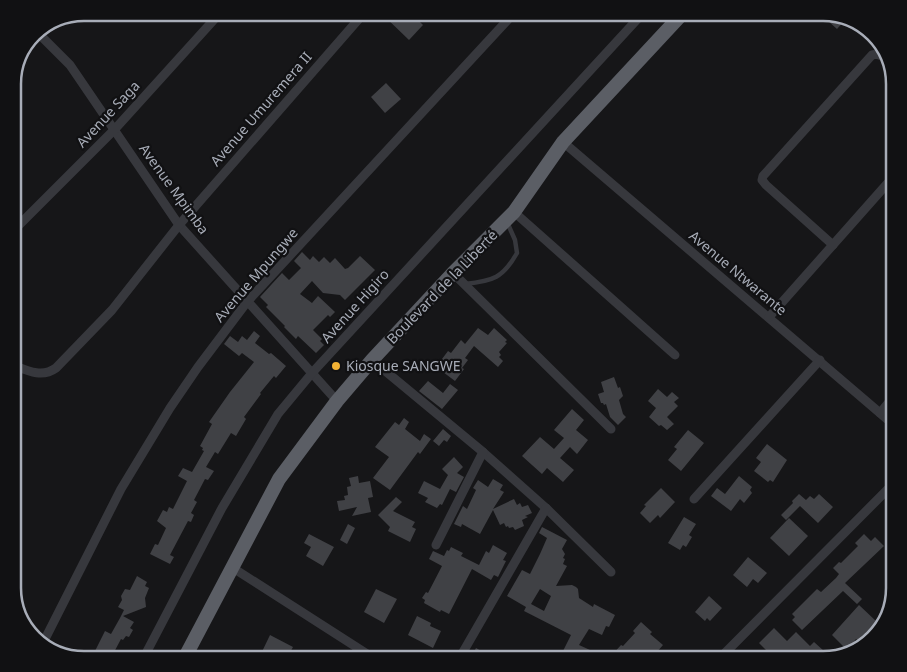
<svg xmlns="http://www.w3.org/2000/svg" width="907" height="672" font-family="'Noto Sans',sans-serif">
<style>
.building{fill:#404145;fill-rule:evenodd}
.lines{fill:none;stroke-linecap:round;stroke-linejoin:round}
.service{stroke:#37383d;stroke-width:4.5}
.minor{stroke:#37383d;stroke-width:9}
.trunk{stroke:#5b5e65;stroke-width:14}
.poi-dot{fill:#f2b134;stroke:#111113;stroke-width:2}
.labels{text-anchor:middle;stroke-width:4.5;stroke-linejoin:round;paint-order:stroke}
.street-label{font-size:14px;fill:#a8adb8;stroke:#111113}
.poi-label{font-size:14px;fill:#a8adb8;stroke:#111113;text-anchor:start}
.rim{fill:none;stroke:#a8adb8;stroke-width:2.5}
</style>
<rect width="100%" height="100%" fill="#161618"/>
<!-- building -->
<g class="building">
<polygon points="380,12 410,12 423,25 409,40"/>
<polygon points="818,12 823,12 845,20 837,29"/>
<polygon points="386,83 401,99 385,113 371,97"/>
<polygon points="302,252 310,260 313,256 319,262 324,257 330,263 335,258 345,269 348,268 360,256 375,270 345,300 340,295 323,293 312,281 300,294 312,303 318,296 335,312 330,317 328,315 313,330 322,339 320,341 324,345 316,353 298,336 296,339 284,327 285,326 266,307 268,305 260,297 282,273 289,280 301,268 294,261"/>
<polygon points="478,328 488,335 494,328 507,340 505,342 507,343 499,352 501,355 499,357 503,361 498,367 474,346 465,358 468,360 462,368 464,369 455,381 439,369 442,366 439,363 448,351 451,353 461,340 465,344"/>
<polygon points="254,331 260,336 255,343 269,354 271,353 286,366 276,378 274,376 260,393 261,394 244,417 246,419 236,436 231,433 218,454 215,452 206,467 214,471 208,480 205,479 194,500 197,502 191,513 194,515 191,522 188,521 170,555 174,557 170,564 150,554 155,544 158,545 166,528 157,521 163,510 167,512 169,507 173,509 187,481 178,476 183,468 192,472 204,451 202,450 203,448 200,446 212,424 209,422 230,392 254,362 242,353 239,356 224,344 230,336 238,342 242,336 247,340"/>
<polygon points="614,377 618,388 620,387 623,396 619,400 623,414 626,417 618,425 610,417 606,404 604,405 603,403 601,403 598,394 604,392 601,382"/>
<polygon points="428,381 443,393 450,384 458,390 442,409 419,391"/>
<polygon points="658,389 667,397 672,392 679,398 674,402 678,406 667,417 674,424 667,430 661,425 659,426 649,417 656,408 648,401"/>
<polygon points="572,409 584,420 576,430 588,440 577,454 570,447 560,458 574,470 563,482 547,468 542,474 522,456 540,437 554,449 564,438 554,430"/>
<polygon points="404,418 409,422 405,429 420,441 424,434 431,439 420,454 418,452 390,490 373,478 389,457 375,447 395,422 399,425"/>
<polygon points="443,429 451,436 447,442 444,440 439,446 433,441"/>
<polygon points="688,430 704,443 681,471 668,460 677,449 674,447"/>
<polygon points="767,444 787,460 773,482 770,480 768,482 754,471 761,462 756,458"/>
<polygon points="454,457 463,467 457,473 464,477 456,492 450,489 442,505 440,504 437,508 425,502 428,498 418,493 424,481 440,489 448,475 442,469"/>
<polygon points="358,476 359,483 370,481 373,497 368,498 371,512 352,516 357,507 339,511 337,501 345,500 344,496 348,495 347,487 351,486 349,478"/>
<polygon points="739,476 752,487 750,490 752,493 744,503 740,499 731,511 711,496 717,488 725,494"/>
<polygon points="493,479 503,485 500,490 504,492 493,509 514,499 517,505 520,503 522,507 528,505 532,513 525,516 528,517 522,520 524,526 515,530 513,527 509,528 508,526 506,527 504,523 500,525 493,510 480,534 462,524 461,527 454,524 463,506 467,509 476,490 473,488 478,480 488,487"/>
<polygon points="661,488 675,502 660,518 658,515 650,523 640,513 646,506 644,505"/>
<polygon points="799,494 806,500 810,496 814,499 819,494 833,507 818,523 800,506 786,520 781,515 793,503 792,501"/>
<polygon points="396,497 402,502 393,511 415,522 412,527 416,529 410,542 388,531 390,527 378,515"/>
<polygon points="684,517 696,524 689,535 692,537 686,547 683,545 680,550 668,543"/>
<polygon points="789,518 808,536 789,556 770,538"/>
<polygon points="348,524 355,528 347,544 340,540"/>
<path d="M542,527L567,540L562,549L565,554L563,558L565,559L563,564L567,566L556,586L572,585L576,587L578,589L579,598L593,607L594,604L615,615L609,627L606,626L602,635L589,629L579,645L590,650L586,660H537L541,651L559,659L571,635L524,611L526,607L507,596L522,570L530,574L540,554L547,538L539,533ZM540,589L551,596L544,611L531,604Z"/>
<polygon points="309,534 334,547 323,566 306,556 311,547 304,543"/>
<polygon points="864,534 871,541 875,537 884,546 845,583 862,599 857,604 843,591 802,630 792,620 795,617 792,614 817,589 821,592 836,578 839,574 833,568 839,562 841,563 858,546 855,543"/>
<polygon points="493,545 507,553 503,560 506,561 498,577 494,575 491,580 472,569 449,614 441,610 440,612 424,603 425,600 422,598 426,592 428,593 442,566 429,559 433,551 444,556 447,550 449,551 451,547 463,553 461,556 479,565 486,551 489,553"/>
<polygon points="748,557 767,573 758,583 753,579 747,587 733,575"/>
<polygon points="137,576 147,582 145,586 149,588 145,598 146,607 123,616 134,622 130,628 133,630 129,637 126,636 123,640 121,639 112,656 108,654 106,660 102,660 93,655 105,631 111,634 120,618 124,610 118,607 122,600 121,596 125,589 130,590"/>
<polygon points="376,589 397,599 384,623 364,612"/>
<polygon points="709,596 722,608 710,621 707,618 705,621 695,612"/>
<polygon points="859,605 877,622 875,624 881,629 880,632 863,645 856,639 847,650 832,635"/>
<polygon points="417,616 431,623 430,626 441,631 433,648 408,635"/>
<polygon points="641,622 652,632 650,634 663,645 650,660 617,660 612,655 621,645 623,646 635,633 633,631"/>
<polygon points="774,628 787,641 796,632 810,646 814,642 824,651 816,660 788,660 779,650 774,654 771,651 769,653 759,643"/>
<polygon points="270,635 293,647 287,658 285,657 283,660 258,660"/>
<polygon points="476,648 497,660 470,660"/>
</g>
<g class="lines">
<!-- service -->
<path class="service" d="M465,284C493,281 503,278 517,253L515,240L507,222"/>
<!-- minor -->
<g class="minor">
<polyline points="36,31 70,65 179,225 337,401"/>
<polyline points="563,142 894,425"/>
<polyline points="514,212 675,355"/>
<polyline points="13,231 115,129 220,13"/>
<polyline points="833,245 766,185 762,180 763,176 872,55 877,54 889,59"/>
<polyline points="453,273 611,429"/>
<polyline points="769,317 894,176"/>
<polyline points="372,360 483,452 546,508 611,572"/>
<path d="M13,365C28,371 42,378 56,368L112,310L179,225L364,13"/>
<polyline points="880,413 894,396"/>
<polyline points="694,499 820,360"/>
<polyline points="436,545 483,452"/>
<polyline points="233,568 375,659"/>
<polyline points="42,645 121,489 170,408 198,367 247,302 514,13"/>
<polyline points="143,659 222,508 278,414 312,373 643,13"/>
<polyline points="459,659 546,508"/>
<polyline points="719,659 894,483"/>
</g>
<!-- trunk -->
<polyline class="trunk" points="184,659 279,479 337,401 372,360 453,273 514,212 563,142 683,13"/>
</g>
<!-- markers -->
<circle class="poi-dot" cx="336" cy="366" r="5"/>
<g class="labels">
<!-- street labels -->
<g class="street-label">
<text transform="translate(261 109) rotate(-49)" y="5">Avenue Umuremera II</text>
<text transform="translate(108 114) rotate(-47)" y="5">Avenue Saga</text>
<text transform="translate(174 189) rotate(54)" y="5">Avenue Mpimba</text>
<text transform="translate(738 273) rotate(40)" y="5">Avenue Ntwarante</text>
<text transform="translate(256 275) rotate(-49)" y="5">Avenue Mpungwe</text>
<text transform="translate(442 287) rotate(-46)" y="5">Boulevard de la Liberté</text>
<text transform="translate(355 306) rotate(-48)" y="5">Avenue Higiro</text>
</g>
<!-- poi labels -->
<g class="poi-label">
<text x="346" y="371">Kiosque SANGWE</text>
</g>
</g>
<!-- crop -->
<path d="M0 0H907V672H0ZM84 21H823A63 63 0 0 1 886 84V588A63 63 0 0 1 823 651H84A63 63 0 0 1 21 588V84A63 63 0 0 1 84 21Z" fill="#111113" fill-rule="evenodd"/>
<path class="rim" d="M84 21H823A63 63 0 0 1 886 84V588A63 63 0 0 1 823 651H84A63 63 0 0 1 21 588V84A63 63 0 0 1 84 21Z"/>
</svg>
